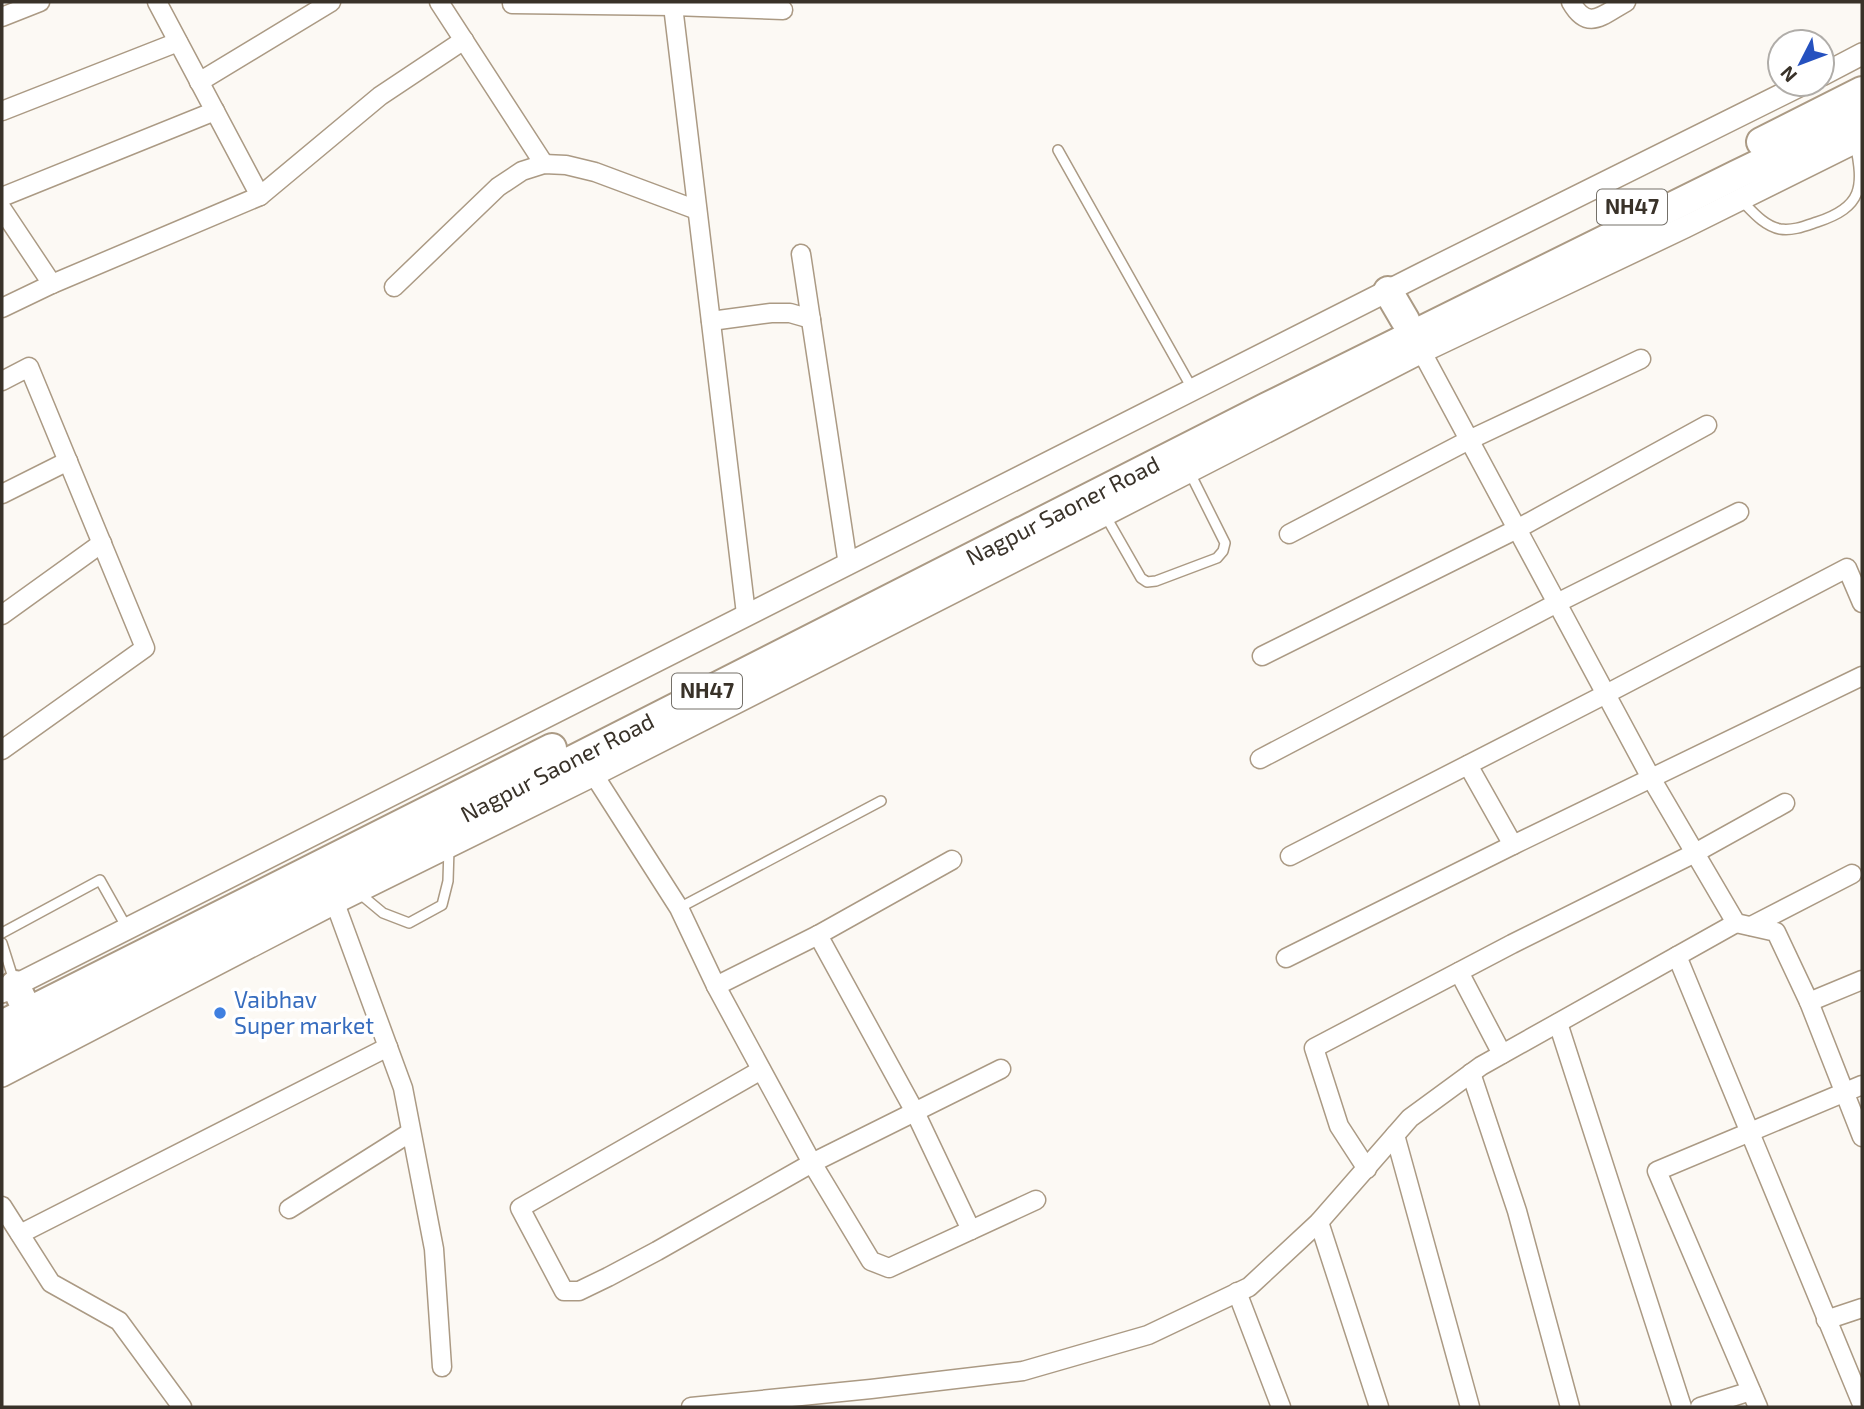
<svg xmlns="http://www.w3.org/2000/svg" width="1864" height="1409" font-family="'Exo 2',sans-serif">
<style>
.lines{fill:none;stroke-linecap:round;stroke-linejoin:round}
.service-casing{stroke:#ab9a84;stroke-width:12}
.minor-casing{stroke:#ab9a84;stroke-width:21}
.tertiary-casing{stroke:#ab9a84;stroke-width:24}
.trunk-casing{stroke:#ab9a84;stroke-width:32}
.service{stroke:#fff;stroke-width:9}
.minor{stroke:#fff;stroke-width:18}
.tertiary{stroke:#fff;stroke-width:21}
.trunk{stroke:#fff;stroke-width:28}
.shop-dot{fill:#3f7fe0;stroke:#fff;stroke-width:2.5}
.labels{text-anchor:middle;stroke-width:7;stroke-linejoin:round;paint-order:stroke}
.shield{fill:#fff;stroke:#747069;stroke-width:2}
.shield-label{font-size:21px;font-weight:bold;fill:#393229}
.street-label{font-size:23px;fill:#393229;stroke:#fff}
.shop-label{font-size:23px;fill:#366cbe;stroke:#fff;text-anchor:start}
</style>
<rect width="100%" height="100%" fill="#fcf9f4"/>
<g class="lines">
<defs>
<g id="service">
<polyline points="1058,150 1193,390"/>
<path d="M1741,200C1752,211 1764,226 1780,229C1793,231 1805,226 1817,222C1863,207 1864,187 1855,143"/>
<polyline points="1105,515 1141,578 1147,582 1156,581 1217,558 1223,551 1225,543 1190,473"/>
<polyline points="359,893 383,913 409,923 442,905 448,881 449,848"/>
<polyline points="679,908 881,801"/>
<polyline points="2,933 100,880 127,928"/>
<polyline points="2,943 15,984"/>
</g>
<g id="minor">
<polyline points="157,2 260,196"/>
<polyline points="439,2 544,164"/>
<polyline points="670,2 673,6 746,614"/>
<path d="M1571,2C1588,32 1602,15 1626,2"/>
<polyline points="512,4 673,6 783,10"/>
<polyline points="2,17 40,2"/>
<polyline points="199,82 331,2"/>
<polyline points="2,111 178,42"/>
<polyline points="2,197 215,111"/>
<polyline points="2,209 52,284"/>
<polyline points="801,254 848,565"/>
<polyline points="394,287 498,187 522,171 544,164 566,165 595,172 697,210"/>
<polyline points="2,308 52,284 260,196 380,96 464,40"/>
<polyline points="711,321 771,313 790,313 811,319"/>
<polyline points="1416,341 1651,778 1736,923 1776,932 1809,1002 1862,1137"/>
<polyline points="2,381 29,367 145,648 2,750"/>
<polyline points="2,494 68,461"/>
<polyline points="1289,534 1469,440 1641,359"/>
<polyline points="2,615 102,543"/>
<polyline points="1262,656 1517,529 1707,425"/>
<polyline points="1260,759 1557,603 1739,512"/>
<polyline points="1468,765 1513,845"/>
<polyline points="594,775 679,908 716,986 812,1163 871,1261 889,1268 1036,1200"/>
<polyline points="1290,856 1606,694 1847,568 1862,603"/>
<polyline points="335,903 403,1088 434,1249 442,1367"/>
<polyline points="1751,926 1852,874"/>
<polyline points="818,935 915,1112 971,1230"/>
<polyline points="1677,956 1862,1404"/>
<polyline points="1286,958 1513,845 1862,676"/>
<polyline points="1459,972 1502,1054"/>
<polyline points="716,986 818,935 952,860"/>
<polyline points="1809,1002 1862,980"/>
<polyline points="1558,1023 1682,1407"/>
<polyline points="761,1070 520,1208 564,1291 579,1291 608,1277 657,1251 812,1163 1001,1069"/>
<polyline points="1471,1073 1517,1211 1570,1407"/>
<polyline points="1395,1135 1470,1407"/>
<polyline points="1367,1169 1339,1126 1314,1048 1512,944 1695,853 1785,803"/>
<polyline points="2,1206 51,1283 119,1321 182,1407"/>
<polyline points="289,1209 411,1132"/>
<polyline points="1319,1222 1379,1407"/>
<polyline points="20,1234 388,1047"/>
<polyline points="1237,1292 1281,1407"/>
<polyline points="1826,1320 1862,1308"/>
<polyline points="691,1407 871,1389 1023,1371 1148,1335 1249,1287 1319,1222 1410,1118 1481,1066 1736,923"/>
<polyline points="1700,1407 1751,1391"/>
<polyline points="1758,1407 1657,1171 1862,1085"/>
</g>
<g id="tertiary">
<polyline points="1822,75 1862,54"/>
<polyline points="2,992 1423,273 1803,84"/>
<polyline points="2,1076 335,903 594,775 1105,515 1422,352 1685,227 1862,139"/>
</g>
<g id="trunk">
<polyline points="1761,142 1862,91"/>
<polyline points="1388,291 1405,320"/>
<polyline points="15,985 28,1012"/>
<polyline points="2,1025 552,748"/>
<path id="s1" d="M2,1050L1267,407L1736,175L1862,114"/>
</g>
</defs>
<!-- service casing -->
<use href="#service" class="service-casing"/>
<!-- minor casing -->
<use href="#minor" class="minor-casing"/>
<!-- tertiary casing -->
<use href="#tertiary" class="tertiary-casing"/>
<!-- trunk casing -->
<use href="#trunk" class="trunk-casing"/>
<!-- service -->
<use href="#service" class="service"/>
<!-- minor -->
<use href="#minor" class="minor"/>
<!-- tertiary -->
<use href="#tertiary" class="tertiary"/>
<!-- trunk -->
<use href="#trunk" class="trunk"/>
</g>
<!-- markers -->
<circle class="shop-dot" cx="220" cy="1013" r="7"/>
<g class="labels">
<!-- shield labels -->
<g class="shield">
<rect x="1597" y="189.5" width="70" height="35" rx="5"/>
<rect x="672" y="673.5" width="70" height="35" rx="5"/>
</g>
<g class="shield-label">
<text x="1632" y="214">NH47</text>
<text x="707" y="698">NH47</text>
</g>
<!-- street labels -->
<g class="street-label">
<text dy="8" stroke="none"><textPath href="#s1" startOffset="1190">Nagpur Saoner Road</textPath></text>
<text dy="8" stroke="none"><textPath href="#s1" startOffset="623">Nagpur Saoner Road</textPath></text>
</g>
<!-- shop labels -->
<g class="shop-label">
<text x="234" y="1008">Vaibhav<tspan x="234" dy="26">Super market</tspan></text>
</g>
</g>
<!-- border -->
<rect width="1864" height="1409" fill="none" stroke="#393229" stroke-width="7"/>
<!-- north arrow -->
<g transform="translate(1801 63) rotate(228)"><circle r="33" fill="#ffffff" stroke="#b0ada9" stroke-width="2"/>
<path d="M0-5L12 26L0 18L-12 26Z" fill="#2551bf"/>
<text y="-10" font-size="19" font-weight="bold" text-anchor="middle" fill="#393229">N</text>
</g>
</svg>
